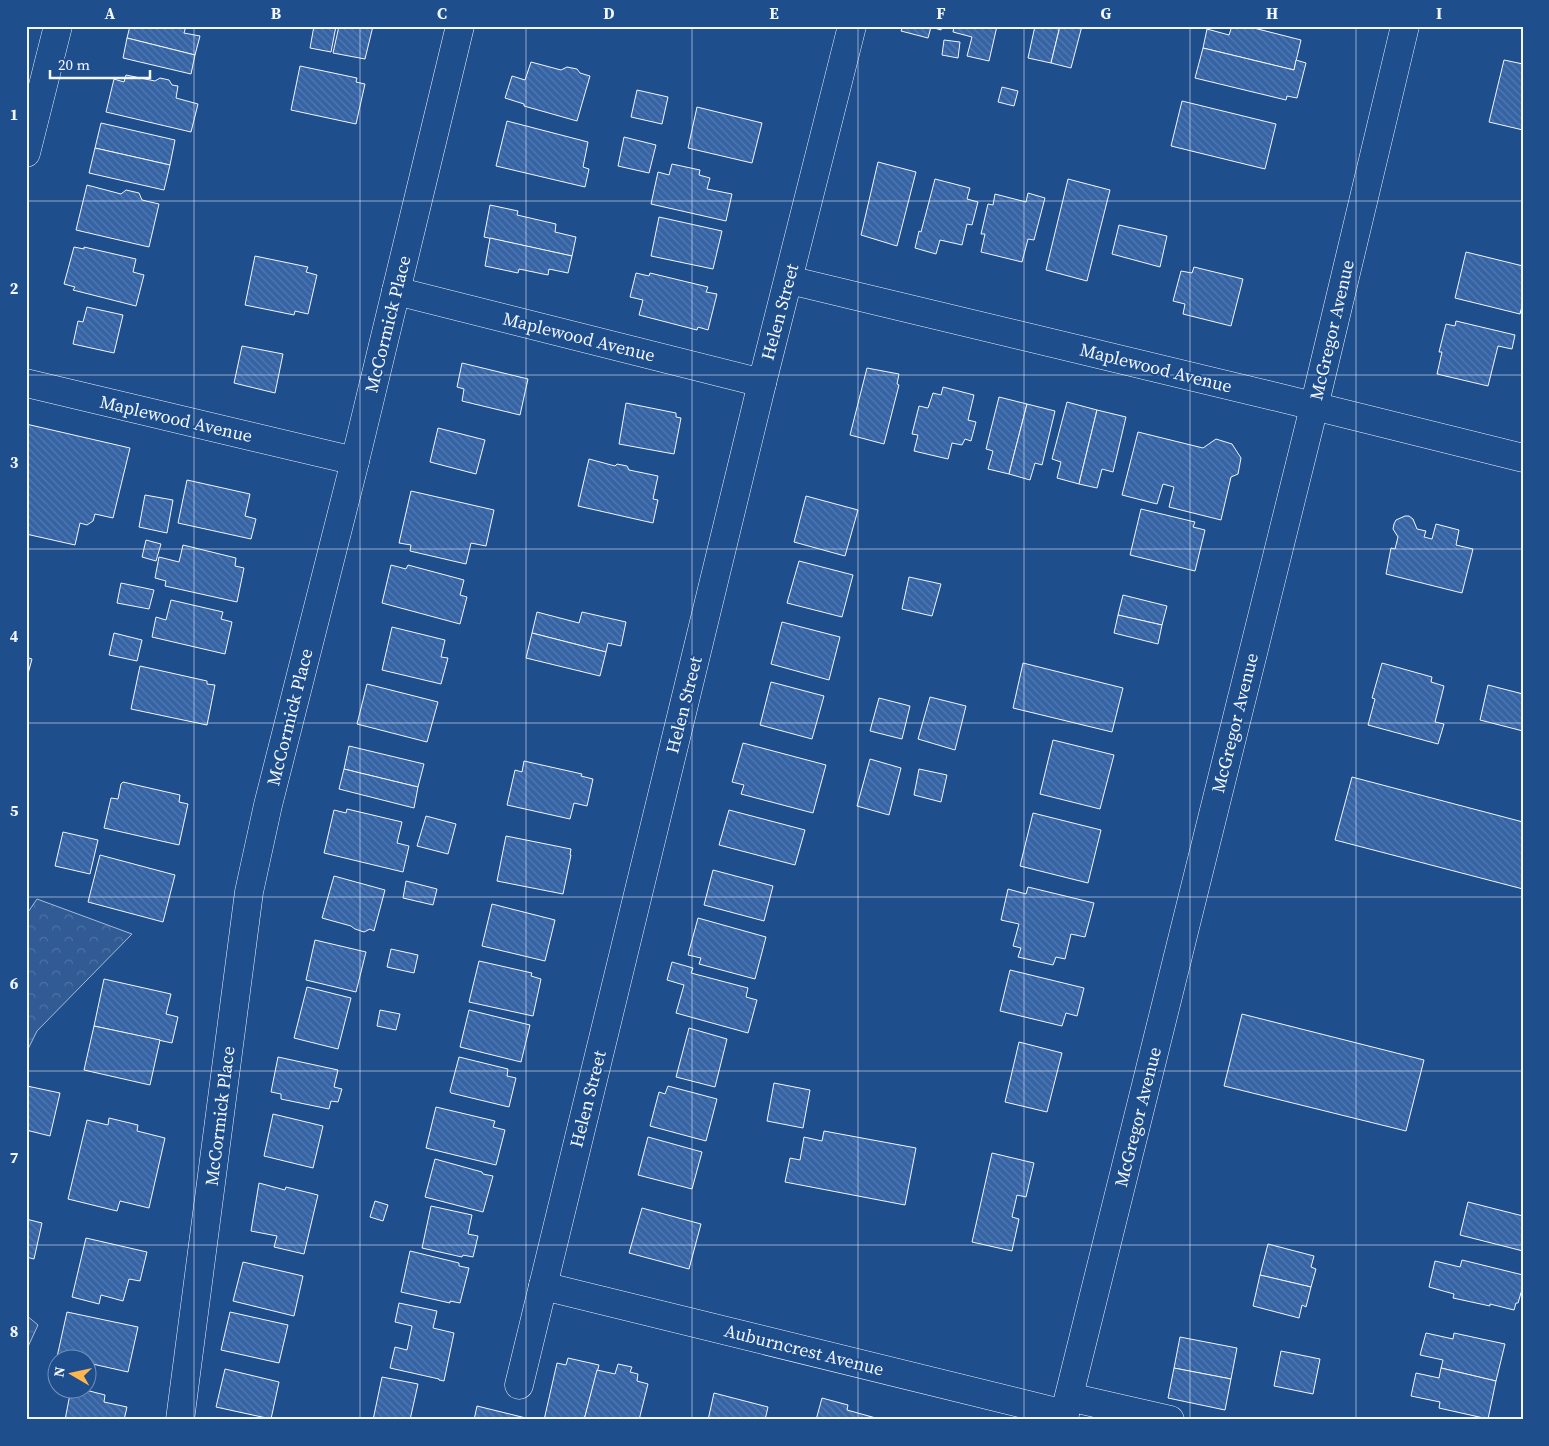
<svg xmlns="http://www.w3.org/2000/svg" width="1549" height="1446" font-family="'Source Serif 4',serif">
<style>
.forest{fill:url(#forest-crowns);stroke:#a8bbd7}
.building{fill:url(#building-back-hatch);stroke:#f2f6ff}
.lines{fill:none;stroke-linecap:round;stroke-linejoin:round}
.minor-casing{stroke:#f2f6ff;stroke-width:29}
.minor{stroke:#1f4e8c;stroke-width:28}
.grid{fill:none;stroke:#f2f6ff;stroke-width:1;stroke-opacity:0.55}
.labels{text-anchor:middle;stroke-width:4;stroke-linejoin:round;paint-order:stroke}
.street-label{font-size:18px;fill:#f2f6ff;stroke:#1f4e8c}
.neatline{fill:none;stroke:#f2f6ff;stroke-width:2}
.grid-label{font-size:16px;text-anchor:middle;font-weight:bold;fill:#f2f6ff}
</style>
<defs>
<pattern id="forest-crowns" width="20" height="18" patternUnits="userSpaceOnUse" patternTransform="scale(1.25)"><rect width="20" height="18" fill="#305b95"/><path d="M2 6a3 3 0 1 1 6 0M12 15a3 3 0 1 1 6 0" fill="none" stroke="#4e73a5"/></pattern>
<pattern id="building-back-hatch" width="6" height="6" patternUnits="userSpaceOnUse" patternTransform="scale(1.25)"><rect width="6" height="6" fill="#3563a3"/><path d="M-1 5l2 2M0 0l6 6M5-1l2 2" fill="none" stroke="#537ab1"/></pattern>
</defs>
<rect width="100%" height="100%" fill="#1f4e8c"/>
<!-- forest -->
<g class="forest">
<polygon points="37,899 132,934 37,1031 26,1053 26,915"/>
<polygon points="26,1315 38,1325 26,1351"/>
</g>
<!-- building -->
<g class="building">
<polygon points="130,26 168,27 169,26 186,26 184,33 200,36 195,55 127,38"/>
<polygon points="314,26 336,26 331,52 310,48"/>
<polygon points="339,26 373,26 365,59 333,53"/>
<polygon points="903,26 942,26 941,30 931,27 928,38 901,31"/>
<polygon points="954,26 997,26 989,61 967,56 972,37 953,32"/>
<polygon points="1035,26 1060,26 1051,63 1028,58"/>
<polygon points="1060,26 1082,26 1071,68 1051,63"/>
<polygon points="1232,26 1246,26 1301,40 1294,70 1203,48 1207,29 1229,35"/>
<polygon points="127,38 195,55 191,74 123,58"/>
<polygon points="944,40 960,42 958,58 942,55"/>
<polygon points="1203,48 1294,70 1296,60 1306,63 1297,98 1287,96 1286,100 1195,78"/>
<polygon points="1504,60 1523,64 1523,130 1489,122"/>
<polygon points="531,62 561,70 567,67 577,69 580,73 590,76 577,121 524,106 524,104 505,98 512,76 525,80"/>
<polygon points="300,66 357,78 356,82 365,84 356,124 291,110"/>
<polygon points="126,75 155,81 160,78 169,80 172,85 178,86 176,98 198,104 191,132 106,112 114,79 124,82"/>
<polygon points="1002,87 1018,91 1014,106 998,102"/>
<polygon points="637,90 668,97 662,124 631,117"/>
<polygon points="1182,101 1276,124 1265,169 1171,146"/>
<polygon points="697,107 762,123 752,163 688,148"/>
<polygon points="507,121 588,142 583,167 589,169 585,187 496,166"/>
<polygon points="101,123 175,140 170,165 95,148"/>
<polygon points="624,137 656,145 649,173 618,166"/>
<polygon points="95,148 170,165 164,190 89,173"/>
<polygon points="878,162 916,172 897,246 861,235"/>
<polygon points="672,164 700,170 699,175 710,178 707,189 732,194 726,221 651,204 658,172 669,175"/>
<polygon points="935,179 970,188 967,199 978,202 972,225 967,224 962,245 940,240 936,254 915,248 919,231 921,232"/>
<polygon points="1068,179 1110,190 1087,281 1046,270"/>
<polygon points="87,185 121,194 126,190 139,193 142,200 159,204 149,247 76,230"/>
<polygon points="1028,193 1045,198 1034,240 1028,239 1022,262 981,252 985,234 981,234 988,204 993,205 995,194 1026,202"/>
<polygon points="490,205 518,211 517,215 556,224 555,232 576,237 572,256 484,237"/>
<polygon points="659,217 722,231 713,269 651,256"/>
<polygon points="1119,225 1167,236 1160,267 1112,254"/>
<polygon points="490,238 572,256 568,273 549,269 548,275 519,269 518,273 485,266"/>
<polygon points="74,247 84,249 84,247 136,259 133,272 144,275 136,306 73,290 75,287 64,284"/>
<polygon points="1466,252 1523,266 1523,302 1520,314 1455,298"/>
<polygon points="255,256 308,267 306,272 317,275 308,314 295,311 294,315 245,305"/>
<polygon points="1194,267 1243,279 1231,326 1183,314 1185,304 1173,301 1181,271 1192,273"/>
<polygon points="636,273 649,276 650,273 708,287 706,292 717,294 708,330 698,327 697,330 639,315 643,300 630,297"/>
<polygon points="87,307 123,315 114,353 73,344 78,321 83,322"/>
<polygon points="1456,321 1515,335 1512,349 1498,346 1488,386 1437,374 1442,352 1439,352 1446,324 1455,326"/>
<polygon points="242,346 283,354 275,393 234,383"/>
<polygon points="462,363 528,379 520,415 462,401 464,389 457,387"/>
<polygon points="867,368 899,374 897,384 899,385 884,444 850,435"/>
<polygon points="943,387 974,395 968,420 976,422 971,441 965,439 962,445 952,443 948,459 914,451 918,435 912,434 919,406 928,408 933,393 941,395"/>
<polygon points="999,397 1027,404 1009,474 988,469 993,451 986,449"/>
<polygon points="1067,402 1097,410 1079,484 1057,478 1061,462 1052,459"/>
<polygon points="626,403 676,413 676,417 681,418 674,454 619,444"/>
<polygon points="1027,404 1055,411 1042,465 1035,463 1030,480 1009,474"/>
<polygon points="1097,410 1126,417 1113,472 1102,469 1097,488 1079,484"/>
<polygon points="26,424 130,448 113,518 95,514 93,521 87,525 80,523 75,545 26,534 28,509 26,509"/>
<polygon points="438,428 485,440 476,474 430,462"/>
<polygon points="1138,432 1203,448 1216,439 1232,444 1241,458 1238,474 1231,477 1221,520 1169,507 1174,487 1163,484 1157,504 1122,495"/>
<polygon points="589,459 615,466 617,464 627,466 629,470 658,476 653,499 658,500 653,523 578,506"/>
<polygon points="187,480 250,494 245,516 256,519 251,539 178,523"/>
<polygon points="411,491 494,510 486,546 471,543 466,564 410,551 411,545 399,543"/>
<polygon points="145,495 173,500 167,533 139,527"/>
<polygon points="806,496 858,510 845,556 794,542"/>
<polygon points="1141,509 1195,522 1193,527 1205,530 1195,571 1130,555"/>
<polygon points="1405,516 1409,516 1413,519 1417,529 1426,531 1424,537 1432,539 1436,524 1459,530 1456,545 1473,549 1462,593 1386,574 1391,548 1395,549 1398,537 1393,529 1394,524 1396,520"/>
<polygon points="146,540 161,544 156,561 142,557"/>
<polygon points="183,545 236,558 235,566 244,568 237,602 165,586 166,581 155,578 159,557 179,562"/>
<polygon points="799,561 853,575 842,617 787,603"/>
<polygon points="391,565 406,569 408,565 464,580 460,595 467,597 460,624 382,603"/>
<polygon points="909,577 941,584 932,616 902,609"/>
<polygon points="121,583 154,590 149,609 117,603"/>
<polygon points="1123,595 1167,606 1162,625 1118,615"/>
<polygon points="171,600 223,612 221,619 232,622 225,654 152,637 156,617 166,620"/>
<polygon points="537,612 579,623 582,612 626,622 621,646 608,643 606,652 532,633"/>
<polygon points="1118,615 1162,625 1158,644 1114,633"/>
<polygon points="782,622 840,637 829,680 771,664"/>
<polygon points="392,627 445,640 441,657 448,658 441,684 382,670"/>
<polygon points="114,633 142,640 137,661 109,655"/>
<polygon points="532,633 606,652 600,676 526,658"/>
<polygon points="26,657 32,659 26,681"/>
<polygon points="1023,663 1123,688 1112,732 1013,708"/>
<polygon points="1382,663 1432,677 1431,682 1444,686 1435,722 1444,724 1438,744 1368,725 1375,699 1372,698"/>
<polygon points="140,666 207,681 207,684 215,685 207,725 131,709"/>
<polygon points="771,682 824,696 812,739 760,725"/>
<polygon points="367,684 438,702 427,742 357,724"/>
<polygon points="1488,685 1523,694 1523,731 1480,720"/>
<polygon points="930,697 966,706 955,750 918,739"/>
<polygon points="879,698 910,706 902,739 870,731"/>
<polygon points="1053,740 1114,755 1100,809 1040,794"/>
<polygon points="743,743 826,765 813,813 741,794 744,785 732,782"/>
<polygon points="349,746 424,764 418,787 344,769"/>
<polygon points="870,759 901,768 889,815 857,806"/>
<polygon points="524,761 582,774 581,776 593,779 587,806 574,803 570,819 507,805 515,770 522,772"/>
<polygon points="344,769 418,787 414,808 339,789"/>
<polygon points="919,769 947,775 941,802 914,795"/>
<polygon points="1352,777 1523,822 1523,889 1335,840"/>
<polygon points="123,782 180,795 179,802 188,804 179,845 104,828 111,798 118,799 121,784"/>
<polygon points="347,809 402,822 397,843 409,846 403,872 324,853 334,810 346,813"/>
<polygon points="729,810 805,830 795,865 719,845"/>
<polygon points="1033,813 1101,830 1088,883 1020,866"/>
<polygon points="426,816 456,824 448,854 417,846"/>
<polygon points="63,832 98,840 90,874 55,866"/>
<polygon points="506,836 571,849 570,855 571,855 563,894 497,881"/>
<polygon points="100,855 175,875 163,922 88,902"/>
<polygon points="713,870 773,886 764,921 704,905"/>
<polygon points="334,876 385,890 374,931 370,929 364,932 355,929 351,926 322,918"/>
<polygon points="406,881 437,889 433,905 403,898"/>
<polygon points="1028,887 1094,903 1085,937 1071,934 1065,959 1056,957 1053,965 1018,957 1021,948 1013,946 1019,924 1001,920 1008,889 1026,894"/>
<polygon points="492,904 555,920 545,961 482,946"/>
<polygon points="698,918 766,937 755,979 699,964 701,958 688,955"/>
<polygon points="315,940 366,952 356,992 306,980"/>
<polygon points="391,949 418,955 414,973 387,967"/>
<polygon points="479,961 532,973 531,976 541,979 533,1016 469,1002"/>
<polygon points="672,962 693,968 691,973 748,988 746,997 757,1000 748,1033 676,1013 684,985 667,980"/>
<polygon points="1010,970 1084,988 1077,1016 1066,1013 1062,1026 1000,1011"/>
<polygon points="104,979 171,994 166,1014 178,1017 172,1043 94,1026"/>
<polygon points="307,987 351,998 338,1049 294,1038"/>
<polygon points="380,1010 400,1014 396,1030 377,1026"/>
<polygon points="469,1010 530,1025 521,1062 460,1047"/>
<polygon points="1242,1014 1424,1060 1406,1131 1224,1086"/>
<polygon points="94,1026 160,1040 150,1085 84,1070"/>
<polygon points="689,1028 727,1039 715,1087 676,1077"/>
<polygon points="1019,1042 1062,1053 1047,1112 1005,1102"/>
<polygon points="278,1057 338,1070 334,1087 342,1089 338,1102 331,1101 329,1109 281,1099 281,1094 271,1092"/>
<polygon points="459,1057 508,1069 507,1076 516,1078 509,1107 451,1093 450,1091"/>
<polygon points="774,1083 810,1090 803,1128 767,1121"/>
<polygon points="27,1086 60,1093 50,1136 26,1130"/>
<polygon points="668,1086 717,1099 706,1141 650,1126 659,1092 665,1094"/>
<polygon points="436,1107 495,1121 493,1127 505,1130 496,1165 426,1148"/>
<polygon points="273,1114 323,1126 313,1168 264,1156"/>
<polygon points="109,1118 138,1125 137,1131 165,1138 149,1208 120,1201 117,1211 68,1199 87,1120 108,1125"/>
<polygon points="824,1131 916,1148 905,1205 785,1182 790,1158 800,1160 804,1137 822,1141"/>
<polygon points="648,1137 702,1152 692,1189 638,1175"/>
<polygon points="992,1153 1034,1163 1026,1197 1017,1195 1012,1217 1019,1219 1012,1251 972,1242"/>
<polygon points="435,1159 482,1172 483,1174 493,1176 483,1212 425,1197"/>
<polygon points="259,1183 285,1190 286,1187 318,1195 304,1254 274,1247 277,1236 251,1231"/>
<polygon points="375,1201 388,1205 383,1221 370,1217"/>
<polygon points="1468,1202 1523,1216 1523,1251 1460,1235"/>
<polygon points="431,1206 472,1215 468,1234 478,1236 473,1257 463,1255 462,1257 422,1248"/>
<polygon points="642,1208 701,1224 689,1269 629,1253"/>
<polygon points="26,1219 42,1223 34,1259 26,1257"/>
<polygon points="86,1238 147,1252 140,1281 129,1279 123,1301 101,1295 99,1304 72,1297"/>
<polygon points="1268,1244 1314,1256 1311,1267 1316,1269 1311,1287 1260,1275"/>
<polygon points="410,1251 459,1263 459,1266 469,1268 460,1303 450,1301 450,1303 401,1292"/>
<polygon points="1462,1260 1523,1275 1523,1286 1518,1303 1516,1303 1514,1310 1490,1304 1490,1306 1453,1298 1454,1294 1429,1287 1435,1261 1460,1267"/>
<polygon points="243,1262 303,1276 294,1316 233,1301"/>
<polygon points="1260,1275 1311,1287 1306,1307 1302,1305 1299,1318 1253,1306"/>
<polygon points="399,1303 437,1311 433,1328 454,1333 444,1381 439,1380 439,1379 390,1368 395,1347 407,1350 412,1326 395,1322"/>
<polygon points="67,1312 138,1327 128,1372 88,1363 88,1358 65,1358 57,1357"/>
<polygon points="230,1312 288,1325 279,1363 221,1350"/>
<polygon points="1426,1333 1453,1339 1454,1333 1505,1344 1496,1381 1441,1368 1443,1360 1420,1355"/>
<polygon points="1180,1337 1237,1348 1231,1379 1174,1368"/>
<polygon points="1281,1351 1320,1359 1313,1394 1274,1386"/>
<polygon points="568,1358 599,1365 584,1420 544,1420 557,1363 566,1365"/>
<polygon points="618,1364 632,1367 630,1372 638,1374 637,1381 648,1384 639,1420 584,1420 597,1370 615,1374"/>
<polygon points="1174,1368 1231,1379 1225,1410 1168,1398"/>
<polygon points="1441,1368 1496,1381 1488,1419 1439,1408 1440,1402 1411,1396 1416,1373 1439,1378"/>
<polygon points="225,1369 279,1382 271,1419 216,1407"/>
<polygon points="382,1377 418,1384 410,1420 373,1420"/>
<polygon points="78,1388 105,1395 104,1402 127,1407 124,1420 65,1420 70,1394 77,1396"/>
<polygon points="714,1393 768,1407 765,1420 708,1420"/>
<polygon points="822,1398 848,1405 847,1410 883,1420 816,1420"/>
<polygon points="477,1406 534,1420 474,1420"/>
</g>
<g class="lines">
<defs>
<g id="minor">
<polyline points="26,153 58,26"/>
<polyline points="789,280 1277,397 1523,458"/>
<polyline points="396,291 762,383"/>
<polyline points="26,383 355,461"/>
<polyline points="543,1286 1065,1414"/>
<polyline points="519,1385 762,383 852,26"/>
<polyline points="1069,1397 1170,1420"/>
<polyline points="180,1420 249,892 268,805 355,461 460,26"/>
<polyline points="1063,1420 1314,407 1405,26"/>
</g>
</defs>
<!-- minor casing -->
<use href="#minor" class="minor-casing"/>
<!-- minor -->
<use href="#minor" class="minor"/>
</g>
<!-- grid -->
<path class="grid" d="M194,26V1420M360,26V1420M526,26V1420M692,26V1420M858,26V1420M1024,26V1420M1190,26V1420M1356,26V1420M26,201H1523M26,375H1523M26,549H1523M26,723H1523M26,897H1523M26,1071H1523M26,1245H1523"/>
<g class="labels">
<!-- street labels -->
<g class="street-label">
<text transform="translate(780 312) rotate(-75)" y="6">Helen Street</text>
<text transform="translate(388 324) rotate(-76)" y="6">McCormick Place</text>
<text transform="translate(1332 330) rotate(-77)" y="6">McGregor Avenue</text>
<text transform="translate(579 337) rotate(14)" y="6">Maplewood Avenue</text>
<text transform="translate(1156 368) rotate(14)" y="6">Maplewood Avenue</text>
<text transform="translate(176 419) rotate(13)" y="6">Maplewood Avenue</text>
<text transform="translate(684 705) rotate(-76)" y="6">Helen Street</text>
<text transform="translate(290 717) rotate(-76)" y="6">McCormick Place</text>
<text transform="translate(1235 723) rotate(-76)" y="6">McGregor Avenue</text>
<text transform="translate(588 1099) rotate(-76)" y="6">Helen Street</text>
<text transform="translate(220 1116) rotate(-83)" y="6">McCormick Place</text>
<text transform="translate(1138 1117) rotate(-76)" y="6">McGregor Avenue</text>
<text transform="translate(804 1350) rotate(14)" y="6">Auburncrest Avenue</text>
</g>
</g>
<!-- border -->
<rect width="1549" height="1446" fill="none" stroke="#1f4e8c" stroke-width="55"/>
<!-- north arrow -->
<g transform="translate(72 1374) rotate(279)"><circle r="24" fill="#1f4e8c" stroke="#7391ba"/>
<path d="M0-4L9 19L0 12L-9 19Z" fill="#ffb74d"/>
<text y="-8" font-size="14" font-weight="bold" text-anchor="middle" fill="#f2f6ff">N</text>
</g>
<!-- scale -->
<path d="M50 70v8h100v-8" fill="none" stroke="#f2f6ff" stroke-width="2.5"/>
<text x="58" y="70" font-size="15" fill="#f2f6ff" stroke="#1f4e8c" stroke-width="4" paint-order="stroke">20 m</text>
<rect x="28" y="28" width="1494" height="1390" class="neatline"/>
<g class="grid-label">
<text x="110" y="19">A</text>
<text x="276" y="19">B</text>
<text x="442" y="19">C</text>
<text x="609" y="19">D</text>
<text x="774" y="19">E</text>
<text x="941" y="19">F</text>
<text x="1106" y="19">G</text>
<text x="1272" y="19">H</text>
<text x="1439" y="19">I</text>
<text x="14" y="120">1</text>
<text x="14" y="294">2</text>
<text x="14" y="468">3</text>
<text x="14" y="642">4</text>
<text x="14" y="816">5</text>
<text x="14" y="989">6</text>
<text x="14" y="1163">7</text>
<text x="14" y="1337">8</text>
</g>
</svg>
